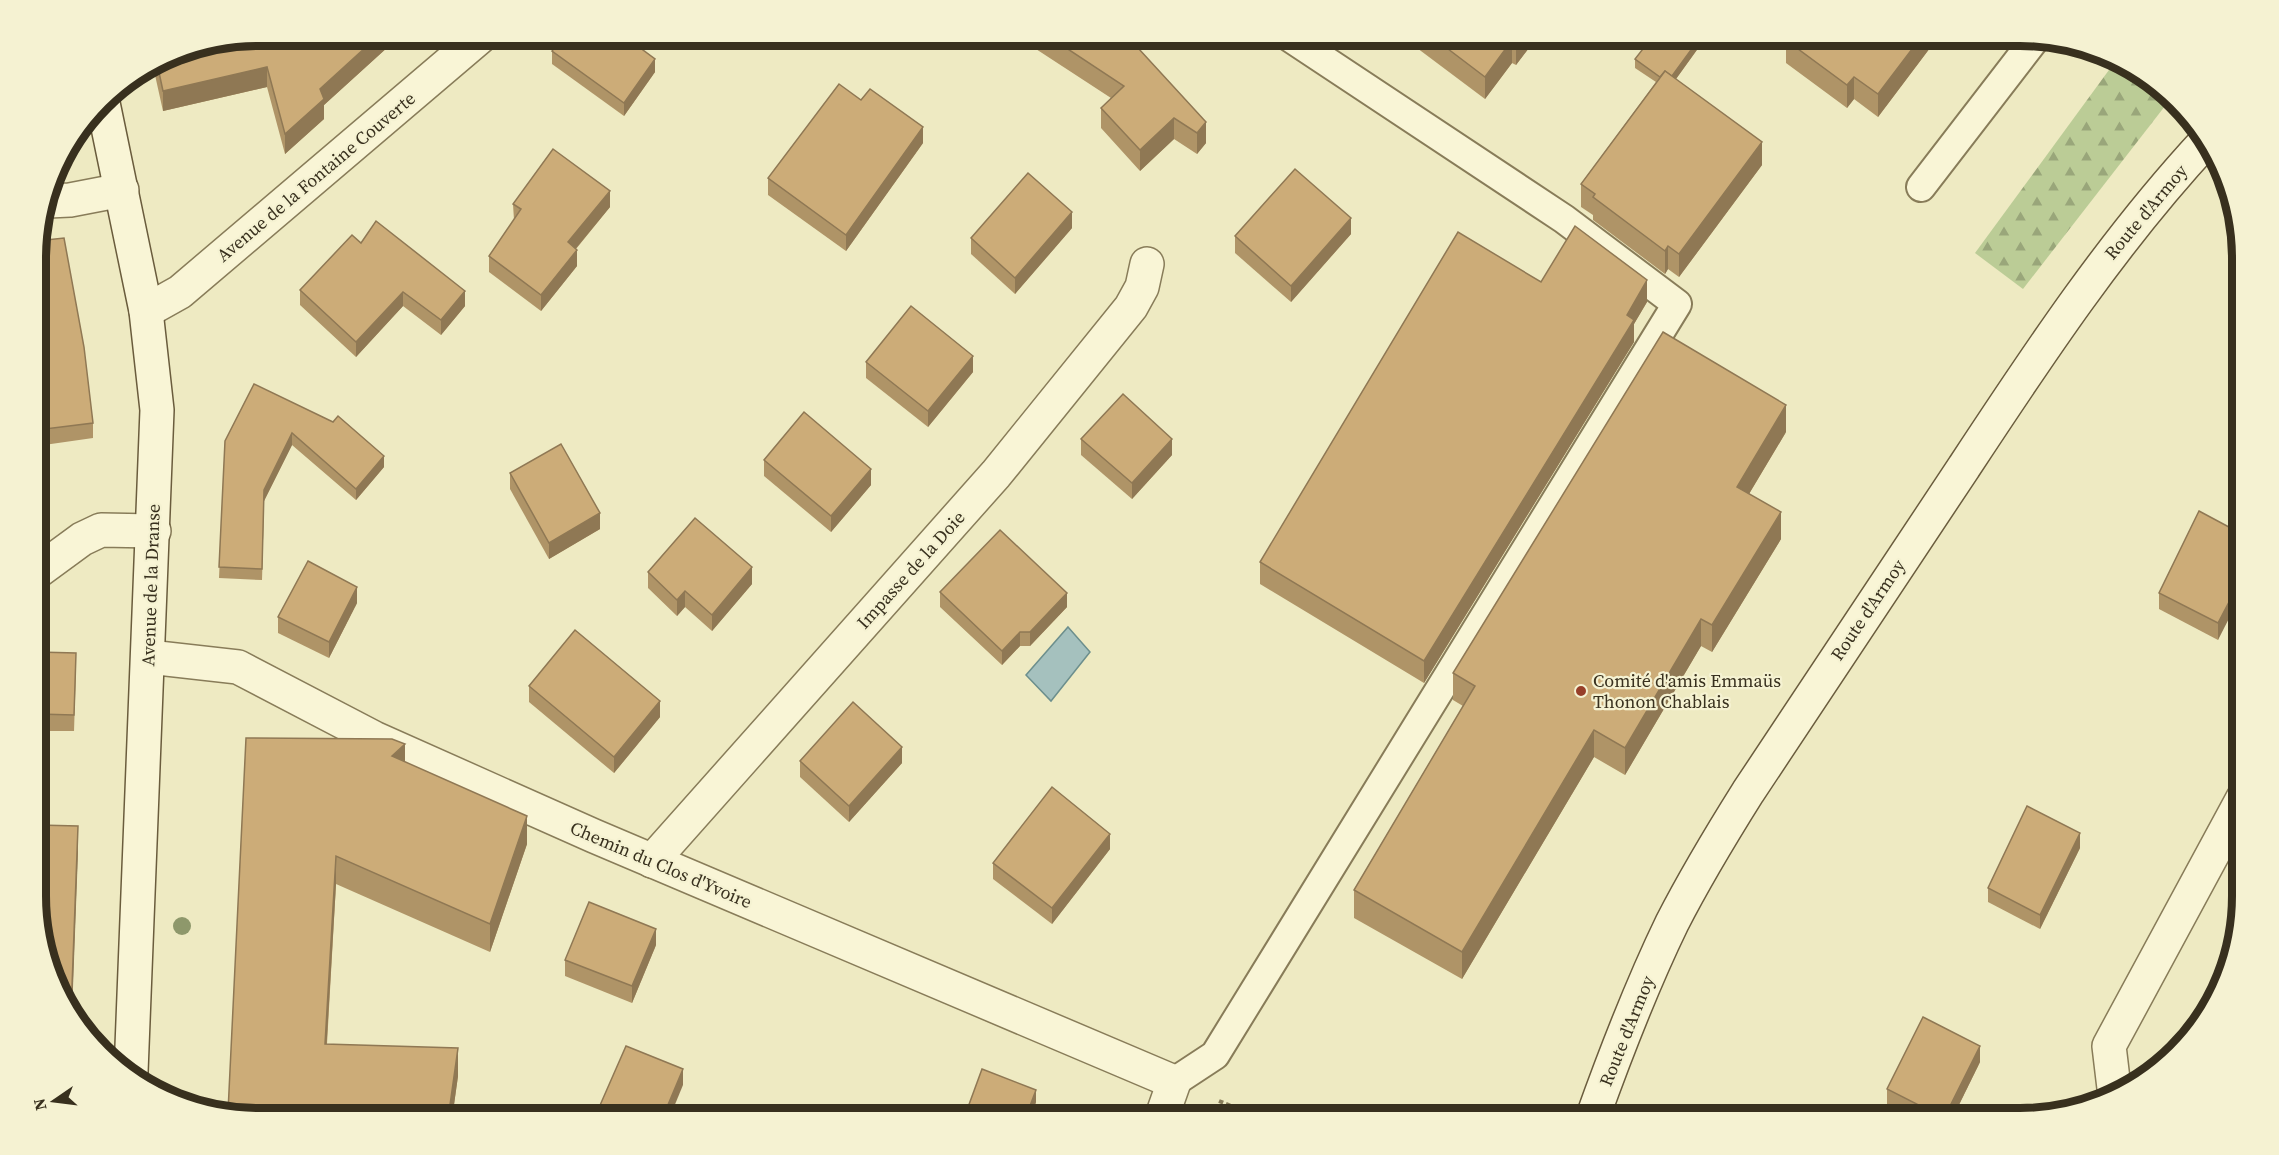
<svg xmlns="http://www.w3.org/2000/svg" width="2279" height="1155" font-family="'Source Serif 4',serif">
<style>
.forest{fill:url(#forest-firs)}
.water{fill:#a5c1be;stroke:#6c8f8d;stroke-width:1.5}
.lines{fill:none;stroke-linecap:round;stroke-linejoin:round}
.lane-casing{stroke:#887c59;stroke-width:32}
.street-casing{stroke:#887c59;stroke-width:36}
.secondary-casing{stroke:#6a5c3d;stroke-width:36}
.path{stroke:#887c59;stroke-width:4;stroke-dasharray:4.5 3;stroke-linecap:butt}
.lane{stroke:#f9f5d6;stroke-width:28}
.street{stroke:#f9f5d6;stroke-width:33}
.secondary{stroke:#f9f5d6;stroke-width:33}
.tree{fill:#8e986b}
.wall{fill:#af9467}
.shaded-wall{fill:#8f7854}
.building{fill:#ccac78;stroke:#8f7854;stroke-width:1.5}
.poi-dot{fill:#973f29;stroke:#f5f2d2;stroke-width:2}
.labels{text-anchor:middle;stroke-width:4.5;stroke-linejoin:round;paint-order:stroke}
.street-label{font-size:18px;fill:#38301e;stroke:#f5f2d2}
.poi-label{font-size:18px;fill:#38301e;stroke:#f5f2d2;text-anchor:start}
.rim{fill:none;stroke:#38301e;stroke-width:8}
</style>
<defs>
<pattern id="forest-firs" width="22" height="20" patternUnits="userSpaceOnUse" patternTransform="scale(1.5)"><rect width="22" height="20" fill="#bbcc96"/><path d="M5 1l3.5 6h-7zM16 11l3.5 6h-7z" fill="#99a67a"/></pattern>
</defs>
<rect width="100%" height="100%" fill="#eeeac2"/>
<!-- forest -->
<polygon class="forest" points="2117,59 2172,97 2023,289 1975,253"/>
<!-- water -->
<polygon class="water" points="1068,627 1090,652 1051,701 1026,675"/>
<g class="lines">
<defs>
<g id="lane">
<polyline points="1921,187 2035,39"/>
<polyline points="1174,1082 1215,1055 1677,304 1564,219 1288,36"/>
</g>
<g id="street">
<polyline points="48,201 70,200 122,190"/>
<polyline points="146,311 180,292 481,36"/>
<polyline points="37,572 82,539 101,530 154,531"/>
<polyline points="149,657 238,667 374,738 594,836 1174,1082 1161,1119"/>
<polyline points="652,861 996,474 1131,307 1142,287 1147,264"/>
<polyline points="2120,1093 2114,1088 2109,1046 2243,798"/>
</g>
<g id="secondary">
<polyline points="103,103 146,311 157,410 131,1072"/>
<path d="M1592,1119C1616,1052 1641,987 1672,923C1695,878 1721,835 1748,792C1820,683 1892,575 1964,467C2039,353 2114,240 2207,140"/>
</g>
</defs>
<!-- lane casing -->
<use href="#lane" class="lane-casing"/>
<!-- street casing -->
<use href="#street" class="street-casing"/>
<!-- secondary casing -->
<use href="#secondary" class="secondary-casing"/>
<!-- path -->
<polyline class="path" points="1219,1101 1263,1119"/>
<!-- lane -->
<use href="#lane" class="lane"/>
<!-- street -->
<use href="#street" class="street"/>
<!-- secondary -->
<use href="#secondary" class="secondary"/>
</g>
<!-- trees -->
<circle class="tree" cx="182" cy="926" r="9"/>
<!-- wall -->
<g class="wall">
<polygon points="259,36 400,36 324,105 324,119 285,154 267,87 163,111 153,66 174,53"/>
<polygon points="1016,36 1138,36 1132,42 1206,143 1197,154 1174,139 1140,171 1101,128 1101,108 1111,98"/>
<polygon points="1401,36 1538,36 1516,65 1512,63 1485,99"/>
<polygon points="1939,36 1878,117 1854,99 1847,108 1786,63 1786,40"/>
<polygon points="1699,47 1676,79 1762,165 1679,277 1668,269 1665,274 1593,220 1593,215 1581,207 1581,184 1656,82 1635,68 1635,59"/>
<polygon points="552,51 655,72 624,116 552,64"/>
<polygon points="923,143 846,251 768,195 768,178"/>
<polygon points="513,204 610,207 576,249 577,266 541,311 489,272 489,256 514,220"/>
<polygon points="1072,228 1015,294 971,254 971,238"/>
<polygon points="1351,234 1291,302 1235,253 1235,236"/>
<polygon points="361,243 465,306 441,335 403,306 356,357 300,305 300,290"/>
<polygon points="37,244 93,423 93,438 37,446"/>
<polygon points="1541,282 1647,302 1634,324 1634,342 1424,683 1260,584 1260,562"/>
<polygon points="866,362 973,372 928,427 866,378"/>
<polygon points="333,422 384,467 356,500 292,445 264,501 262,580 219,578 225,441"/>
<polygon points="1786,432 1749,494 1781,539 1712,652 1701,646 1625,775 1594,757 1462,979 1354,918 1354,890 1463,706 1453,700 1453,673"/>
<polygon points="1081,439 1172,455 1132,499 1081,455"/>
<polygon points="764,460 871,485 831,532 764,476"/>
<polygon points="510,473 600,529 549,559 510,489"/>
<polygon points="2242,534 2218,640 2159,609 2159,593"/>
<polygon points="648,572 752,584 712,631 685,607 677,616 648,588"/>
<polygon points="940,592 1067,607 1030,646 1020,646 1002,665 940,607"/>
<polygon points="357,603 329,658 278,633 278,617"/>
<polygon points="37,652 76,670 74,731 38,731"/>
<polygon points="529,686 660,717 614,773 529,702"/>
<polygon points="246,738 405,762 527,844 490,952 336,884 327,1044 458,1076 452,1119 259,1119"/>
<polygon points="800,761 902,763 849,822 800,777"/>
<polygon points="2080,848 2040,929 1988,902 1988,888"/>
<polygon points="1110,849 1052,924 993,879 993,863"/>
<polygon points="656,945 632,1003 565,976 565,960"/>
<polygon points="1980,1062 1952,1119 1914,1119 1887,1105 1887,1089"/>
<polygon points="1036,1102 1030,1119 967,1119 967,1110"/>
</g>
<!-- shaded-wall -->
<g class="shaded-wall">
<polygon points="378,36 400,36 324,105 324,119 285,154 285,134 320,89"/>
<polygon points="1122,36 1138,36 1122,52"/>
<polygon points="1521,36 1538,36 1516,65 1516,43"/>
<polygon points="1922,36 1939,36 1878,117 1878,94"/>
<polygon points="1699,39 1699,47 1668,90 1668,82"/>
<polygon points="1512,40 1512,63 1485,99 1485,77"/>
<polygon points="655,59 655,72 624,116 624,103"/>
<polygon points="267,67 267,87 163,111 163,91"/>
<polygon points="1854,77 1854,99 1847,108 1847,85"/>
<polygon points="1174,118 1174,139 1140,171 1140,150"/>
<polygon points="1206,122 1206,143 1197,154 1197,133"/>
<polygon points="923,127 923,143 846,251 846,235"/>
<polygon points="1762,142 1762,165 1679,277 1679,254"/>
<polygon points="610,191 610,207 568,258 568,242"/>
<polygon points="1072,212 1072,228 1015,294 1015,278"/>
<polygon points="1351,218 1351,234 1291,302 1291,286"/>
<polygon points="1668,246 1668,269 1665,274 1665,251"/>
<polygon points="577,250 577,266 541,311 541,295"/>
<polygon points="1647,280 1647,302 1634,324 1634,342 1424,683 1424,661"/>
<polygon points="465,291 465,306 441,335 441,320"/>
<polygon points="403,292 403,306 356,357 356,342"/>
<polygon points="973,356 973,372 928,427 928,411"/>
<polygon points="1786,405 1786,432 1737,514 1737,487"/>
<polygon points="292,433 292,445 264,501 262,580 264,490"/>
<polygon points="1172,439 1172,455 1132,499 1132,483"/>
<polygon points="384,456 384,467 356,500 356,489"/>
<polygon points="871,469 871,485 831,532 831,516"/>
<polygon points="1781,512 1781,539 1712,652 1712,625"/>
<polygon points="600,513 600,529 549,559 549,543"/>
<polygon points="752,567 752,584 712,631 712,615"/>
<polygon points="2242,577 2242,593 2218,640 2218,623"/>
<polygon points="357,587 357,603 329,658 329,642"/>
<polygon points="685,591 685,607 677,616 677,600"/>
<polygon points="1067,593 1067,607 1030,646 1030,632"/>
<polygon points="1701,619 1701,646 1625,775 1625,748"/>
<polygon points="1020,632 1020,646 1002,665 1002,651"/>
<polygon points="660,701 660,717 614,773 614,757"/>
<polygon points="1594,730 1594,757 1462,979 1462,952"/>
<polygon points="405,744 405,772 392,756"/>
<polygon points="902,747 902,763 849,822 849,806"/>
<polygon points="527,816 527,844 490,952 490,924"/>
<polygon points="78,826 78,852 72,1014 71,1013"/>
<polygon points="2080,833 2080,848 2040,929 2040,915"/>
<polygon points="1110,834 1110,849 1052,924 1052,908"/>
<polygon points="336,856 336,884 325,1071 325,1044"/>
<polygon points="656,929 656,945 632,1003 632,986"/>
<polygon points="1980,1046 1980,1062 1952,1119 1944,1119"/>
<polygon points="458,1048 458,1076 452,1119 448,1119"/>
<polygon points="683,1069 683,1085 669,1119 662,1119"/>
<polygon points="1036,1090 1036,1102 1030,1119 1025,1119"/>
</g>
<!-- building -->
<g class="building">
<polygon points="259,36 378,36 320,89 324,99 285,134 267,67 163,91 157,63 174,53"/>
<polygon points="563,36 624,36 655,59 624,103 552,51"/>
<polygon points="1048,36 1127,36 1206,122 1197,133 1174,118 1140,150 1101,108 1124,86"/>
<polygon points="1431,36 1521,36 1516,43 1512,40 1485,77"/>
<polygon points="1653,36 1694,36 1699,39 1672,76 1665,71 1660,77 1635,59"/>
<polygon points="1789,36 1922,36 1878,94 1854,77 1847,85 1786,40"/>
<polygon points="1665,71 1762,142 1679,254 1668,246 1665,251 1593,197 1595,194 1581,184"/>
<polygon points="839,84 861,100 870,89 923,127 846,235 768,178"/>
<polygon points="553,149 610,191 568,242 577,250 541,295 489,256 521,209 513,204"/>
<polygon points="1295,169 1351,218 1291,286 1235,236"/>
<polygon points="1028,173 1072,212 1015,278 971,238"/>
<polygon points="376,221 465,291 441,320 403,292 356,342 300,290 352,235 361,243"/>
<polygon points="1575,226 1647,280 1627,315 1634,320 1424,661 1260,562 1458,232 1541,282"/>
<polygon points="64,238 84,347 93,423 37,430 37,241"/>
<polygon points="911,306 973,356 928,411 866,362"/>
<polygon points="1663,332 1786,405 1737,487 1781,512 1712,625 1701,619 1625,748 1594,730 1462,952 1354,890 1475,686 1453,673"/>
<polygon points="254,384 333,422 338,416 384,456 356,489 292,433 264,490 262,569 219,567 225,441"/>
<polygon points="1123,394 1172,439 1132,483 1081,439"/>
<polygon points="804,412 871,469 831,516 764,460"/>
<polygon points="561,444 600,513 549,543 510,473"/>
<polygon points="2199,511 2242,534 2242,577 2218,623 2159,593"/>
<polygon points="695,518 752,567 712,615 685,591 677,600 648,572"/>
<polygon points="1000,530 1067,593 1030,632 1020,632 1002,651 940,592"/>
<polygon points="308,561 357,587 329,642 278,617"/>
<polygon points="575,630 660,701 614,757 529,686"/>
<polygon points="37,652 76,653 74,715 38,714"/>
<polygon points="853,702 902,747 849,806 800,761"/>
<polygon points="246,738 392,739 405,744 392,756 527,816 490,924 336,856 325,1044 458,1048 448,1119 259,1119 228,1112"/>
<polygon points="1052,787 1110,834 1052,908 993,863"/>
<polygon points="2027,806 2080,833 2040,915 1988,888"/>
<polygon points="38,825 78,826 71,1013 53,981 38,926"/>
<polygon points="589,902 656,929 632,986 565,960"/>
<polygon points="1923,1017 1980,1046 1944,1118 1887,1089"/>
<polygon points="626,1046 683,1069 662,1119 594,1119"/>
<polygon points="982,1069 1036,1090 1025,1119 969,1119 972,1111 967,1110"/>
</g>
<!-- markers -->
<circle class="poi-dot" cx="1581" cy="691" r="6"/>
<g class="labels">
<!-- street labels -->
<g class="street-label">
<text transform="translate(316 177) rotate(-40)" y="6">Avenue de la Fontaine Couverte</text>
<text transform="translate(2146 212) rotate(-50)" y="6">Route d'Armoy</text>
<text transform="translate(911 570) rotate(-48)" y="6">Impasse de la Doie</text>
<text transform="translate(151 585) rotate(-88)" y="6">Avenue de la Dranse</text>
<text transform="translate(1868 610) rotate(-56)" y="6">Route d'Armoy</text>
<text transform="translate(661 865) rotate(23)" y="6">Chemin du Clos d'Yvoire</text>
<text transform="translate(1627 1031) rotate(-68)" y="6">Route d'Armoy</text>
</g>
<!-- poi labels -->
<g class="poi-label">
<text x="1593" y="687">Comité d'amis Emmaüs<tspan x="1593" dy="21">Thonon Chablais</tspan></text>
</g>
</g>
<!-- crop -->
<path d="M0 0H2279V1155H0ZM258 46H2020A212 212 0 0 1 2232 258V896A212 212 0 0 1 2020 1108H258A212 212 0 0 1 46 896V258A212 212 0 0 1 258 46Z" fill="#f5f2d2" fill-rule="evenodd"/>
<path class="rim" d="M258 46H2020A212 212 0 0 1 2232 258V896A212 212 0 0 1 2020 1108H258A212 212 0 0 1 46 896V258A212 212 0 0 1 258 46Z"/>
<!-- north arrow -->
<g transform="translate(54 1101) rotate(256)" stroke="#f5f2d2" stroke-width="4.5" paint-order="stroke">
<path d="M0-4.5L10 22L0 15L-10 22Z" fill="#38301e"/>
<text y="-9" font-size="16" font-weight="bold" text-anchor="middle" fill="#38301e">N</text>
</g>
</svg>
